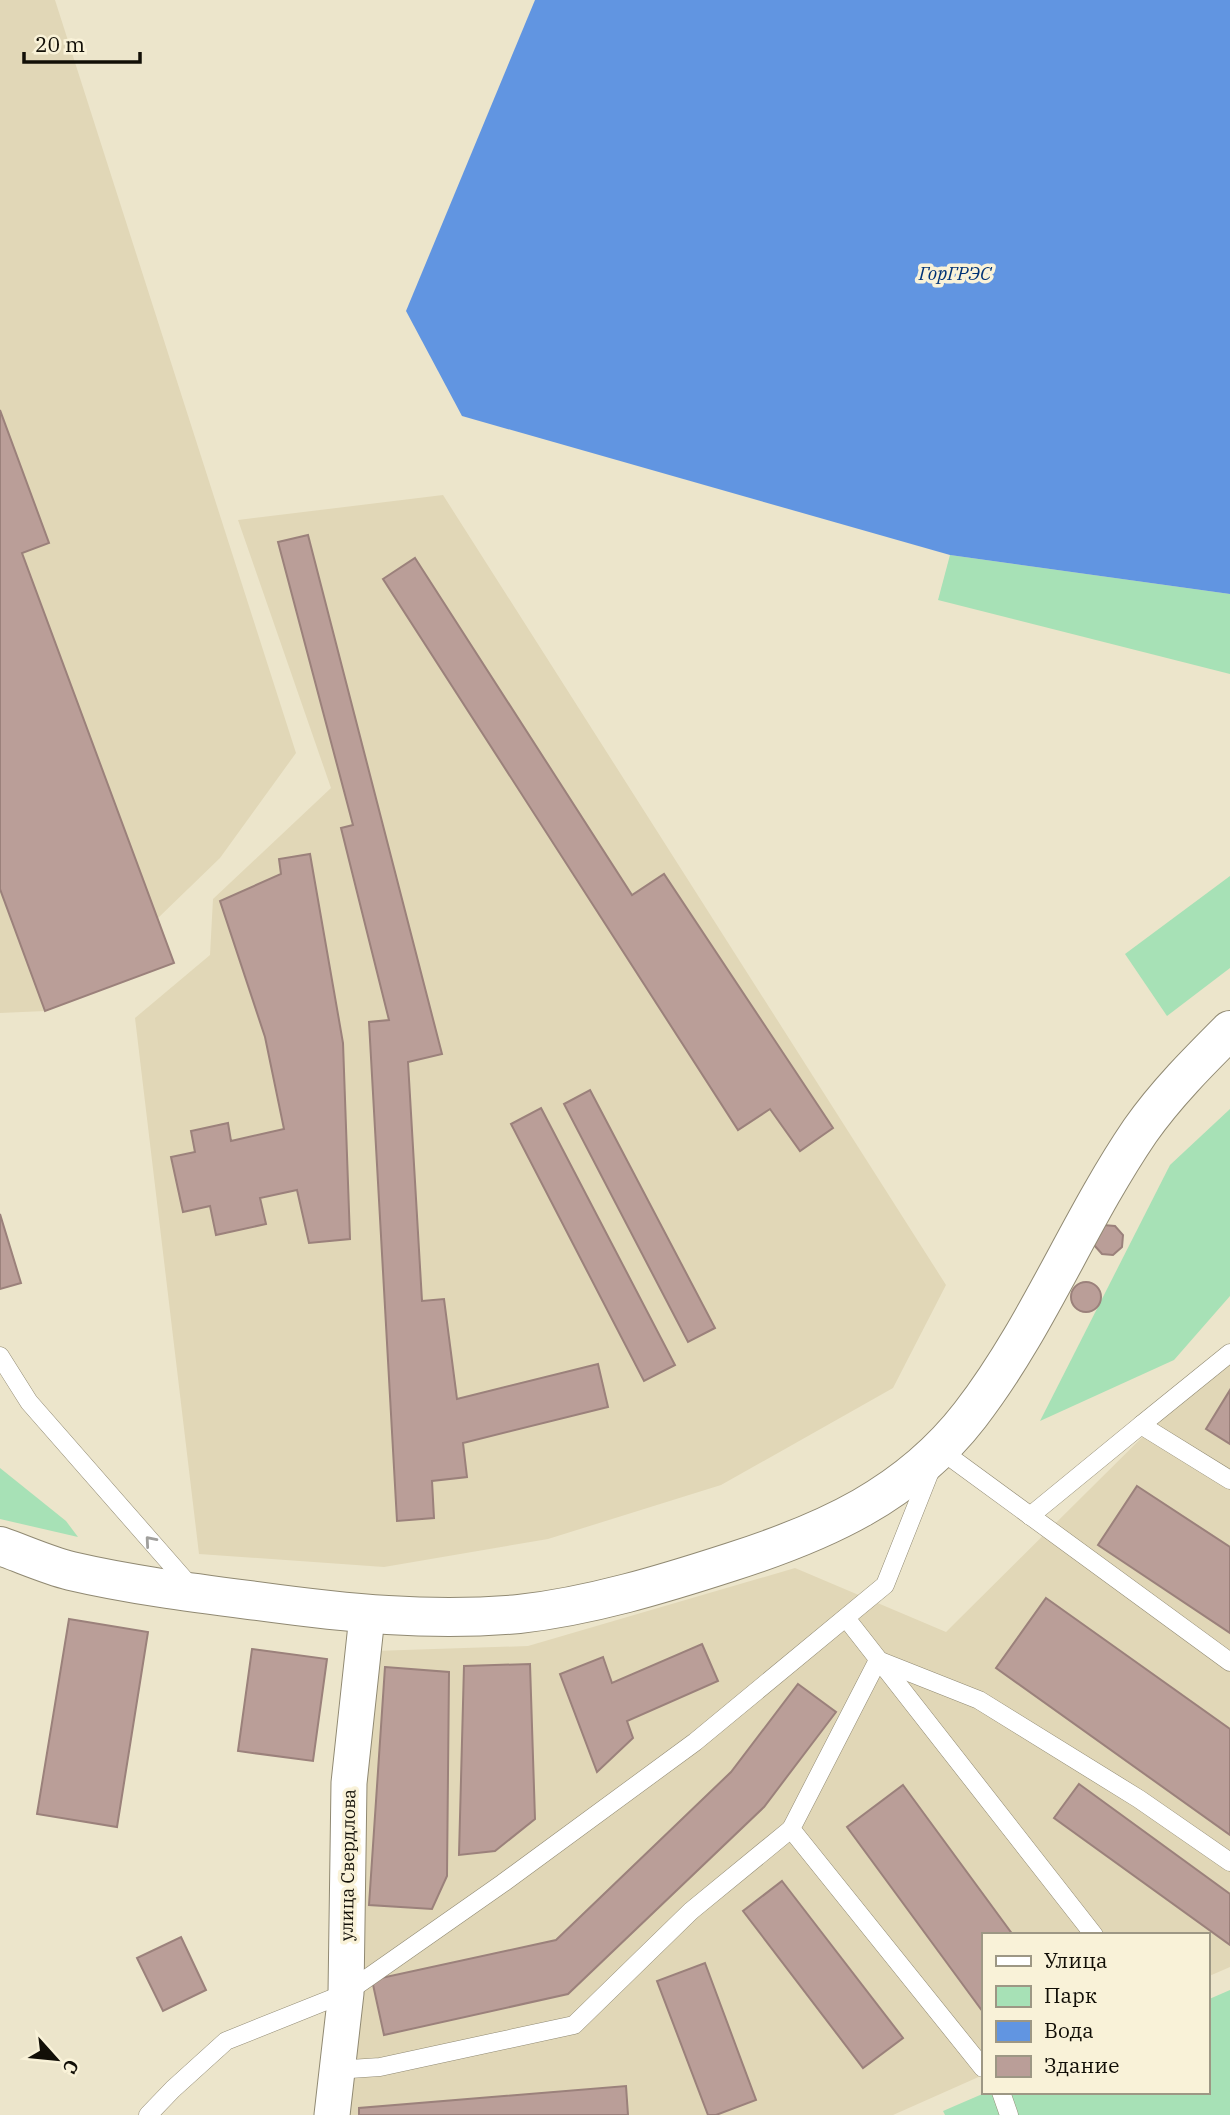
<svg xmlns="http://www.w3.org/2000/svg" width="1230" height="2115" font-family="'IBM Plex Serif',serif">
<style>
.built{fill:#e1d7b7}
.green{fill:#a7e1b6}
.water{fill:#6195e1}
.building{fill:#ba9e98;stroke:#9b817b;stroke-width:2}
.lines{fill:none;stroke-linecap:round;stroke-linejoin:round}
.lane-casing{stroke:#908972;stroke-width:19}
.street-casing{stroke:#908972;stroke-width:37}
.primary-casing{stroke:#908972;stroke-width:40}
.lane{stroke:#fff;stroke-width:18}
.street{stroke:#fff;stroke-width:35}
.primary{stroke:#fff;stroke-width:38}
.oneway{stroke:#a09f9c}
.labels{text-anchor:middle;stroke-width:7;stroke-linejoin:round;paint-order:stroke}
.street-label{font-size:18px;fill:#120f07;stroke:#f9f2d8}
.water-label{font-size:19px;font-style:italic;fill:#003376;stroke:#f9f2d8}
</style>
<rect width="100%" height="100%" fill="#ece5cb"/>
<!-- built -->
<g class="built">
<polygon points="0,0 55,0 296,753 220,858 158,918 174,963 45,1011 0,1013"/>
<polygon points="443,495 946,1285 893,1388 721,1485 548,1539 384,1567 199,1554 135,1018 210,955 213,899 331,788 238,520"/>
<polygon points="1230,1350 1230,1967 1207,1977 1207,1935 983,1935 983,2075 893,2115 339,2115 374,1651 528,1646 795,1568 946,1632"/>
</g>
<!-- green -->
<g class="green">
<polygon points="950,555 1230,594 1230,674 938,600"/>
<polygon points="1230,876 1230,968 1167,1016 1125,954"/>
<polygon points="1230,1109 1230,1296 1174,1360 1040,1421 1170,1165"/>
<polygon points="0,1468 66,1521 78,1537 0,1519"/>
<polygon points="1230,1990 1230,2115 945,2115 943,2111 987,2092 1207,2092 1207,2000"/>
</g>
<!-- water -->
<polygon class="water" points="535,0 1230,0 1230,594 950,555 462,416 406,311"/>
<!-- building -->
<g class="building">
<polygon points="0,410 49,543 22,553 174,963 45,1011 0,889"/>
<polygon points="308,535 442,1054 408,1062 422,1301 444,1299 457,1399 598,1364 608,1407 463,1443 467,1477 432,1481 434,1518 397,1521 369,1022 389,1020 341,828 353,825 278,542"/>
<polygon points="415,558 632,895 664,874 833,1128 800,1151 770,1109 738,1130 383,579"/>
<polygon points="310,854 343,1043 350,1239 309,1243 297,1190 260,1198 266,1224 216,1235 210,1206 183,1212 171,1157 195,1152 191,1131 228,1123 231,1141 284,1129 265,1037 220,901 281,874 279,859"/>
<polygon points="590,1090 715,1328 688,1342 564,1104"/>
<polygon points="541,1108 675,1365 644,1381 511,1124"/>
<polygon points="0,1214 21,1283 0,1289"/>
<polygon points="1103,1225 1115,1226 1123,1235 1122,1247 1113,1255 1102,1254 1094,1245"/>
<circle cx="1086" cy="1297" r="15"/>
<polygon points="1230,1390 1230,1444 1206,1429"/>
<polygon points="1137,1486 1230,1547 1230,1633 1098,1545"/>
<polygon points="1046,1598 1230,1729 1230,1835 996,1668"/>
<polygon points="69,1619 148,1632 117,1827 37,1814"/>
<polygon points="702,1644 718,1681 627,1721 633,1738 597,1772 560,1674 603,1657 612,1683"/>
<polygon points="252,1649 327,1659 313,1761 238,1751"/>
<polygon points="530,1664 535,1819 495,1851 459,1855 464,1666"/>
<polygon points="385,1667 449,1672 447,1876 432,1909 369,1905"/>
<polygon points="798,1684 836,1712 764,1807 568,1994 384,2035 372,1980 556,1940 731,1772"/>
<polygon points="1079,1784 1230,1894 1230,1945 1054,1818"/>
<polygon points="903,1785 1013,1935 983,1935 983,2012 847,1827"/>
<polygon points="782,1881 903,2038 863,2068 743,1911"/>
<polygon points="181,1937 206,1990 163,2011 137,1958"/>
<polygon points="705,1963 756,2100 716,2115 708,2115 657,1981"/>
<polygon points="626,2086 628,2115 359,2115 359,2108"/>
</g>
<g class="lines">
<defs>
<g id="lane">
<polyline points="0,1356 29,1402 191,1587"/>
<polyline points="1141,1425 1230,1353"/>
<polyline points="1030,1516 1141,1425 1230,1480"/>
<polyline points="846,1618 1094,1935"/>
<polyline points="983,2068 791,1829 878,1660 979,1700 1139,1799 1230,1862"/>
<polyline points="335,2070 380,2067 574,2025 691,1911 791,1829"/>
<polyline points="1001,2092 1009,2115"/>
<polyline points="148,2115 173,2089 226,2041 346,1993 503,1883 695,1742 885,1585 939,1449 1230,1662"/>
</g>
<polyline id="street" points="332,2115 346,1993 349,1783 367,1616"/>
<path id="primary" d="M0,1546C23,1554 47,1565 71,1571C131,1585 195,1593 257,1601C345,1613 430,1622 519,1614C591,1606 663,1584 731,1562C825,1532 908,1495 970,1415C1038,1327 1078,1222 1140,1131C1166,1094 1198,1062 1230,1030"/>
</defs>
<!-- lane casing -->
<use href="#lane" class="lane-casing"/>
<!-- street casing -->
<use href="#street" class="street-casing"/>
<!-- primary casing -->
<use href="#primary" class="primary-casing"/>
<!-- lane -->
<use href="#lane" class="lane"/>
<!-- street -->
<use href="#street" class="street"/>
<!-- primary -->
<use href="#primary" class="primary"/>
</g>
<!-- one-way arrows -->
<defs><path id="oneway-chevron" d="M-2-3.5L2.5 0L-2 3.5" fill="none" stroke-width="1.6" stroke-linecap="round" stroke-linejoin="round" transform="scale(1.75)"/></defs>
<use class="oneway" href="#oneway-chevron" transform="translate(150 1541) rotate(-131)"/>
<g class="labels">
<!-- street labels -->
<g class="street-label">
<text transform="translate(348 1865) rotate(-89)" y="6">улица Свердлова</text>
</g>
<!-- water labels -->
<g class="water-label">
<text x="955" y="280">ГорГРЭС</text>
</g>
</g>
<!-- legend -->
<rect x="982" y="1933" width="228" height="161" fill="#f9f2d8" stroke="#9d9784" stroke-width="2"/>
<rect x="996" y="1956" width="35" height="10" fill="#ffffff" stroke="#9d9784" stroke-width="2"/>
<text x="1044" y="1968" font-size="21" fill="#120f07">Улица</text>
<rect x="996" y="1986" width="35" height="21" fill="#a7e1b6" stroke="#9d9784" stroke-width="2"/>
<text x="1044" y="2003" font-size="21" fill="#120f07">Парк</text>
<rect x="996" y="2021" width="35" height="21" fill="#6195e1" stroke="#9d9784" stroke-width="2"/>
<text x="1044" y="2038" font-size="21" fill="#120f07">Вода</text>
<rect x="996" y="2056" width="35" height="21" fill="#ba9e98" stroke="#9d9784" stroke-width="2"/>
<text x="1044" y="2073" font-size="21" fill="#120f07">Здание</text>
<!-- north arrow -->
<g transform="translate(56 2059) rotate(117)" stroke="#f9f2d8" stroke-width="5" paint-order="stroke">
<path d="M0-5L12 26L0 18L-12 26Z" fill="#120f07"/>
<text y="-10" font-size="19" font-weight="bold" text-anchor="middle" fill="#120f07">С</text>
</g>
<!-- scale -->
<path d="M24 52v10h116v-10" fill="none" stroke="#120f07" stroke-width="3.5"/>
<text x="35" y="52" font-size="21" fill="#120f07" stroke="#f9f2d8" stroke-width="5" paint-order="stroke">20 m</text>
</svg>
